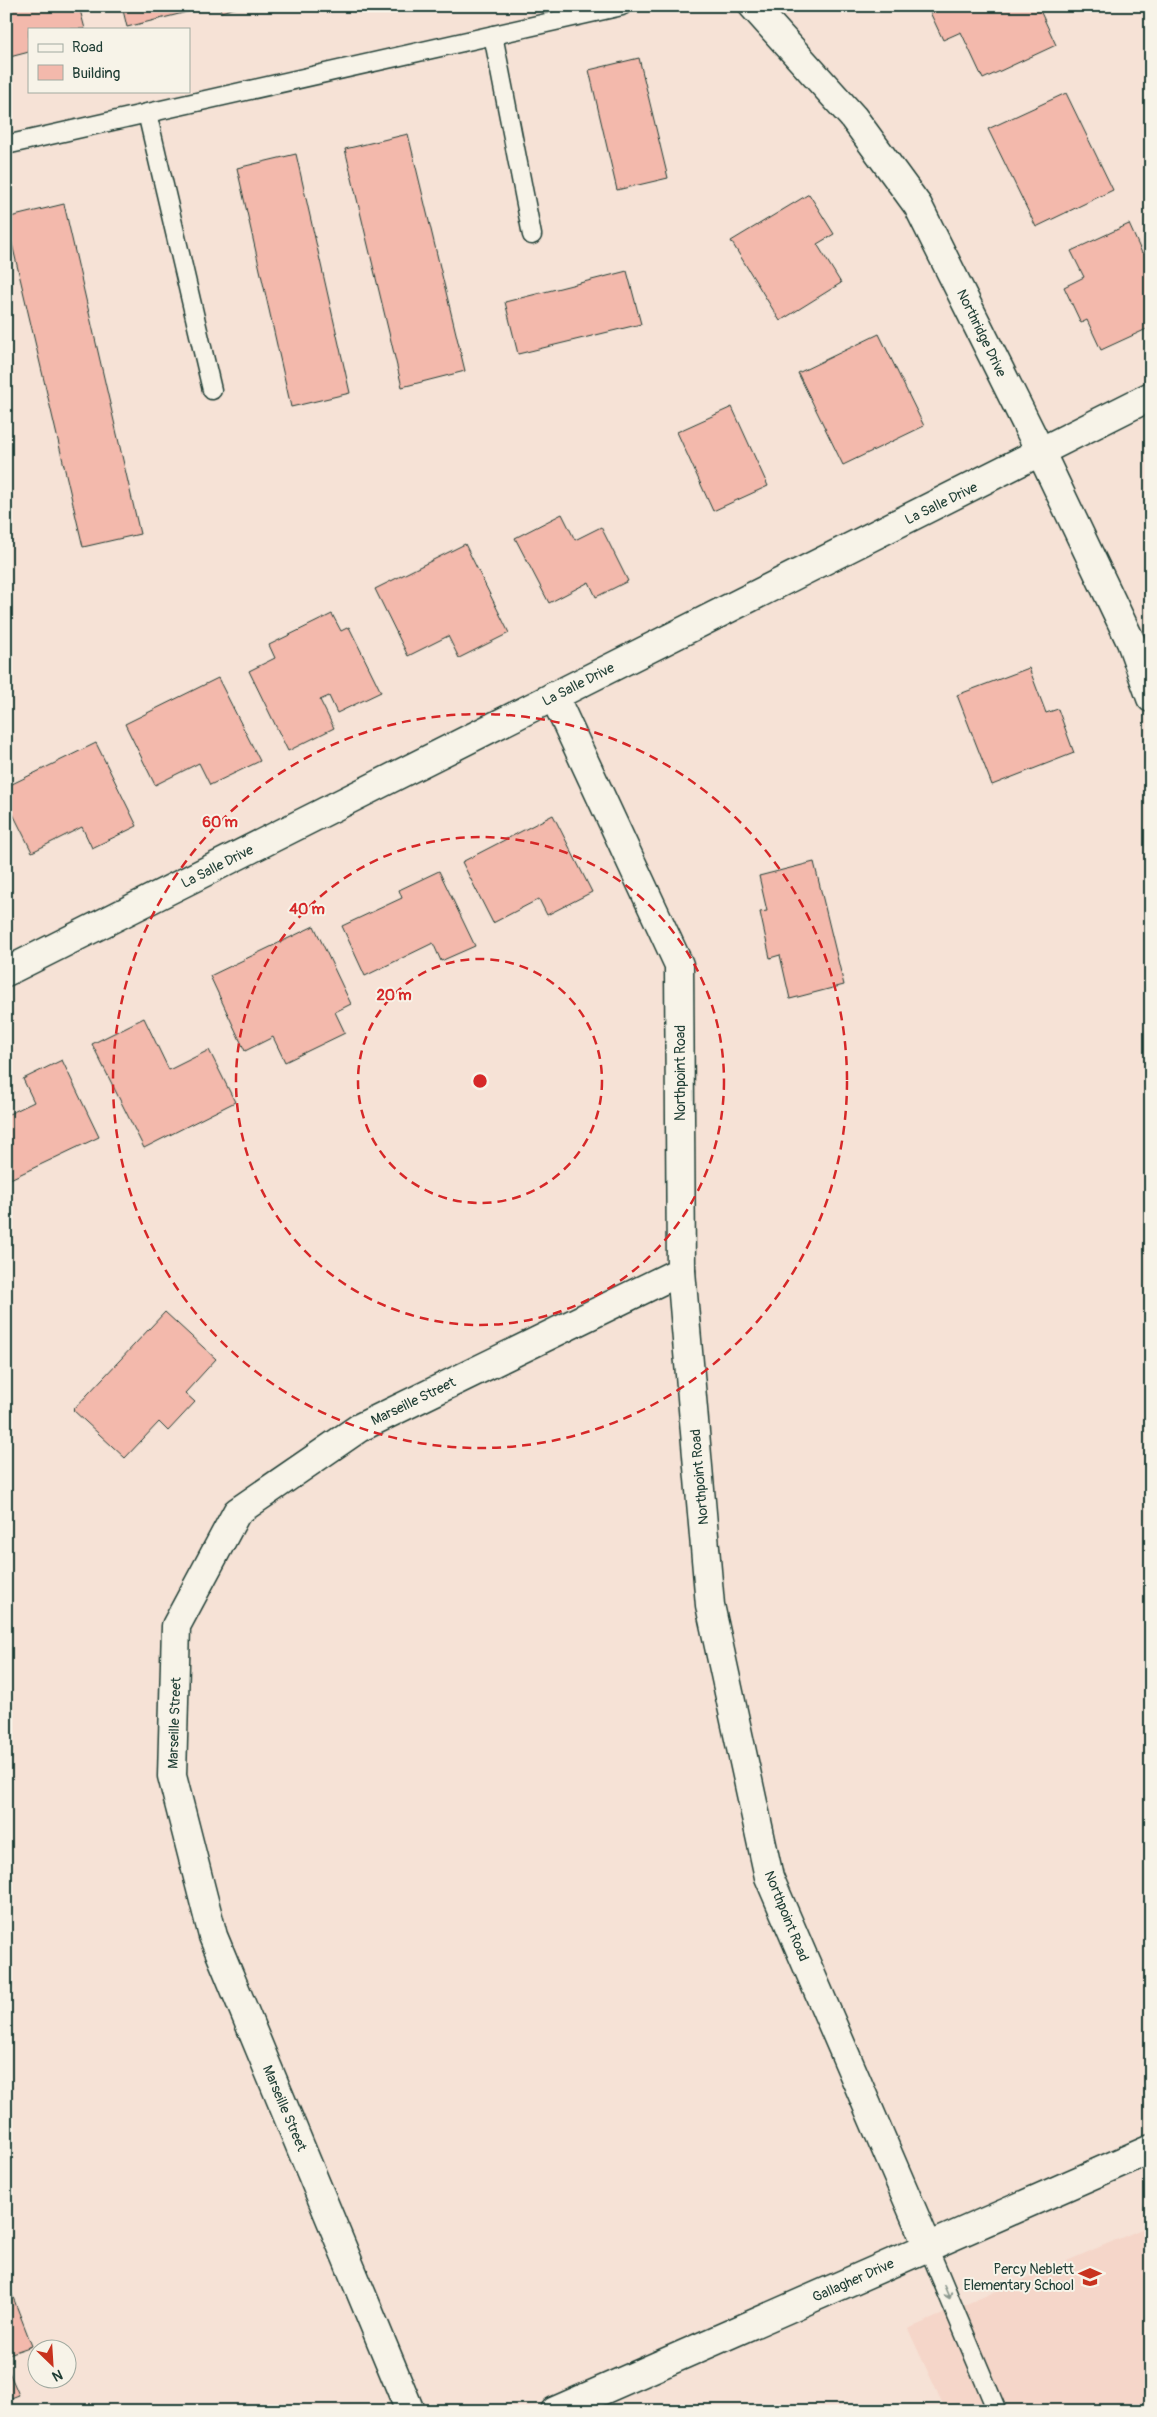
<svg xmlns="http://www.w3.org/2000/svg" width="1157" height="2417" font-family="Pangolin,sans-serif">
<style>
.built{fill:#f5d6c9}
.building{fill:#f3b9ac;stroke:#1f3d34}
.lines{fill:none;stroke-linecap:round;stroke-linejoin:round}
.lane-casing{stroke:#1f3d34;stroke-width:21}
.street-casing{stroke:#1f3d34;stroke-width:31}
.secondary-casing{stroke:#1f3d34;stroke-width:31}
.lane{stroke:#f7f3e8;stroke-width:18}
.street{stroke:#f7f3e8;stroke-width:28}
.secondary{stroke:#f7f3e8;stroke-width:28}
.oneway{stroke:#8b988e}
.ring{fill:none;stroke:#d62828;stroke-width:2.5;stroke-dasharray:9 6}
.labels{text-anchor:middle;stroke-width:4;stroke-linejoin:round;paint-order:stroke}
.street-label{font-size:14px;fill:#1f3d34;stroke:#f7f3e8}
.poi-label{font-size:14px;fill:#1f3d34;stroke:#f7f3e8;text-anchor:end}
.centre{fill:#d62828;stroke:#f7f3e8;stroke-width:2.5}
.ring-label{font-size:15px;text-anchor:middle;font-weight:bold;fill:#d62828;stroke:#f7f3e8;stroke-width:4;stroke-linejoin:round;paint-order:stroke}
</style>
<rect width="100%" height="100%" fill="#f6e2d6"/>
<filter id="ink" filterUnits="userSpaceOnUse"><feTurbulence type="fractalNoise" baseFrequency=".02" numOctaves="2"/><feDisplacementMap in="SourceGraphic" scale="10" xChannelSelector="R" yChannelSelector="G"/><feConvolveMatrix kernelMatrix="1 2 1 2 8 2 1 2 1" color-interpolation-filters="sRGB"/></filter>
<g filter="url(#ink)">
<!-- built -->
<polygon class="built" points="1151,2225 1151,2411 946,2411 908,2329"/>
<!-- building -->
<g class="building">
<polygon points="6,6 79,6 85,29 29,29 29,52 6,58"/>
<polygon points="122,6 211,6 127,27"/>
<polygon points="220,6 242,6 221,12"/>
<polygon points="927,6 1038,6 1056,45 983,79 961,32 943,40"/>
<polygon points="639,58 668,178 617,190 589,70"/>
<polygon points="1066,93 1113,190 1036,227 988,129"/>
<polygon points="408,134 465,371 402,387 345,149"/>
<polygon points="296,154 350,393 291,407 237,168"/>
<polygon points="809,194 834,234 817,244 841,283 780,321 731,241"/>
<polygon points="64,204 140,534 83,547 6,218"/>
<polygon points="1129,224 1142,253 1151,248 1151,327 1101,350 1087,320 1081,323 1064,287 1084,277 1071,251"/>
<polygon points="627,271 641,324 518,354 505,302"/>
<polygon points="879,334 924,426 843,465 798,373"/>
<polygon points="732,407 768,486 713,511 677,432"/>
<polygon points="562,514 575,540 601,527 628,581 596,597 589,582 549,603 515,538"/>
<polygon points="465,544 509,633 459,658 448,636 408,656 375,589"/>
<polygon points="332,614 341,631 349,627 381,692 337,713 329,696 320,700 334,728 288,751 249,671 275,658 269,645"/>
<polygon points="1029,668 1046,713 1058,709 1074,753 992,785 957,695"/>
<polygon points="218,678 260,761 210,785 199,763 155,785 125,724"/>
<polygon points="96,743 137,826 92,848 82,827 32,852 6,800 6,787"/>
<polygon points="553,815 592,892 547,915 539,899 493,923 462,862"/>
<polygon points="814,862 844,985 790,999 780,955 770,958 760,912 767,911 759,876"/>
<polygon points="439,871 475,946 441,961 433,943 365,976 342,926 402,898 399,890"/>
<polygon points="314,926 351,1004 335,1012 345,1033 285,1062 273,1037 245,1051 210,976"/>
<polygon points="144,1018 169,1070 209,1050 235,1102 144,1148 92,1044"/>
<polygon points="62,1060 99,1137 6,1181 6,1109 9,1114 34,1102 23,1079"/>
<polygon points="165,1312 216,1359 185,1393 195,1402 168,1431 159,1422 125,1458 73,1410"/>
<polygon points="11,2292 32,2346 6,2355 6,2294"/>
<polygon points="6,2365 19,2395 6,2400"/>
</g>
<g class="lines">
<defs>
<g id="lane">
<polyline points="493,35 532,235"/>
<polyline points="147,113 212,390"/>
<polyline points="6,145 622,6"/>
<polyline points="928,2247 997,2411"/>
</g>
<g id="street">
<polyline points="753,6 853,117 918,206 1041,453 1131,642 1151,698"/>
<polyline points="554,696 679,965 681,1271 710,1605 769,1877 928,2247"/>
<polyline points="6,972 1151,396"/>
<polyline points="410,2411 213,1936 172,1776 176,1626 237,1512 359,1428 681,1271"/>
</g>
<polyline id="secondary" points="555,2411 1151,2149"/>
</defs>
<!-- lane casing -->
<use href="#lane" class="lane-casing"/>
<!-- street casing -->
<use href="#street" class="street-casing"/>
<!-- secondary casing -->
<use href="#secondary" class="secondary-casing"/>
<!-- lane -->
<use href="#lane" class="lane"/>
<!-- street -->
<use href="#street" class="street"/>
<!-- secondary -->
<use href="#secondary" class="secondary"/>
</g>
<!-- one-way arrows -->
<defs><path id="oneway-shaft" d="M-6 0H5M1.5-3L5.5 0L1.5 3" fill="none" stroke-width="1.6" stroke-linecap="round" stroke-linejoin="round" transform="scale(1.25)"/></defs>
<use class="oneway" href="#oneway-shaft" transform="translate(947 2292) rotate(67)"/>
</g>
<!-- distance rings -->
<g class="ring">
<circle cx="480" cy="1081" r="122"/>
<circle cx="480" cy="1081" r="244"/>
<circle cx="480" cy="1081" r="367"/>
</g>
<!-- icons -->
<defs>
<symbol id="school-bare" viewBox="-9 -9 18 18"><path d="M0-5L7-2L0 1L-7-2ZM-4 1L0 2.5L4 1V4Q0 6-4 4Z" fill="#c8321e" stroke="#f7f3e8" stroke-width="2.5" paint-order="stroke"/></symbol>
</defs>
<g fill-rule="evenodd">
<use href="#school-bare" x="1074" y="2261" width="32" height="32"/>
</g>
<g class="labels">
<!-- street labels -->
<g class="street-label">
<text transform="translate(982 333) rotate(64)" y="5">Northridge Drive</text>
<text transform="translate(941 503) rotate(-26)" y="5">La Salle Drive</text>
<text transform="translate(578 684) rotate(-27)" y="5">La Salle Drive</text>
<text transform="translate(217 866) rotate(-27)" y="5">La Salle Drive</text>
<text transform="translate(680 1073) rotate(-90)" y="5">Northpoint Road</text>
<text transform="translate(413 1401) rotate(-26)" y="5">Marseille Street</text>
<text transform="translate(699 1477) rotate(-95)" y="5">Northpoint Road</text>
<text transform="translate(174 1723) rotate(-88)" y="5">Marseille Street</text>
<text transform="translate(787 1916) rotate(68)" y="5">Northpoint Road</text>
<text transform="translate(285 2108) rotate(67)" y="5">Marseille Street</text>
<text transform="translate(853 2280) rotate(-24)" y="5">Gallagher Drive</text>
</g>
<!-- poi labels -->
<g class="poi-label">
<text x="1074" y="2274">Percy Neblett<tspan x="1074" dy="16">Elementary School</tspan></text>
</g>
</g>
<circle cx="480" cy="1081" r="8" class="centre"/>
<g class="ring-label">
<text x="220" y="827">60 m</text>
<text x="307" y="914">40 m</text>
<text x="394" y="1000">20 m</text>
</g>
<!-- margin -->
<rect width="1157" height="2417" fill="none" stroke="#f7f3e8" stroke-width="25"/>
<rect x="12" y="12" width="1132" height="2392" fill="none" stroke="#1f3d34" stroke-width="2" filter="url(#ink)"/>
<!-- legend -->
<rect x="28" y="28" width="162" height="65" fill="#f7f3e8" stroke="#a1aaa0"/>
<rect x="38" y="44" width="25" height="8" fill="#f7f3e8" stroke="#a1aaa0"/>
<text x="72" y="52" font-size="15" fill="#1f3d34">Road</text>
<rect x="38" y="65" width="25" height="15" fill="#f3b9ac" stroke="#a1aaa0"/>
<text x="72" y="78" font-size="15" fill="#1f3d34">Building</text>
<!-- north arrow -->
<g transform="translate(52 2364) rotate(155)"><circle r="24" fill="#f7f3e8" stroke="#a1aaa0"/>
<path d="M0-4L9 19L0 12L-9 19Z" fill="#c8321e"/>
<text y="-8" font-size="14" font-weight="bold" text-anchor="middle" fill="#1f3d34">N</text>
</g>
</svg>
